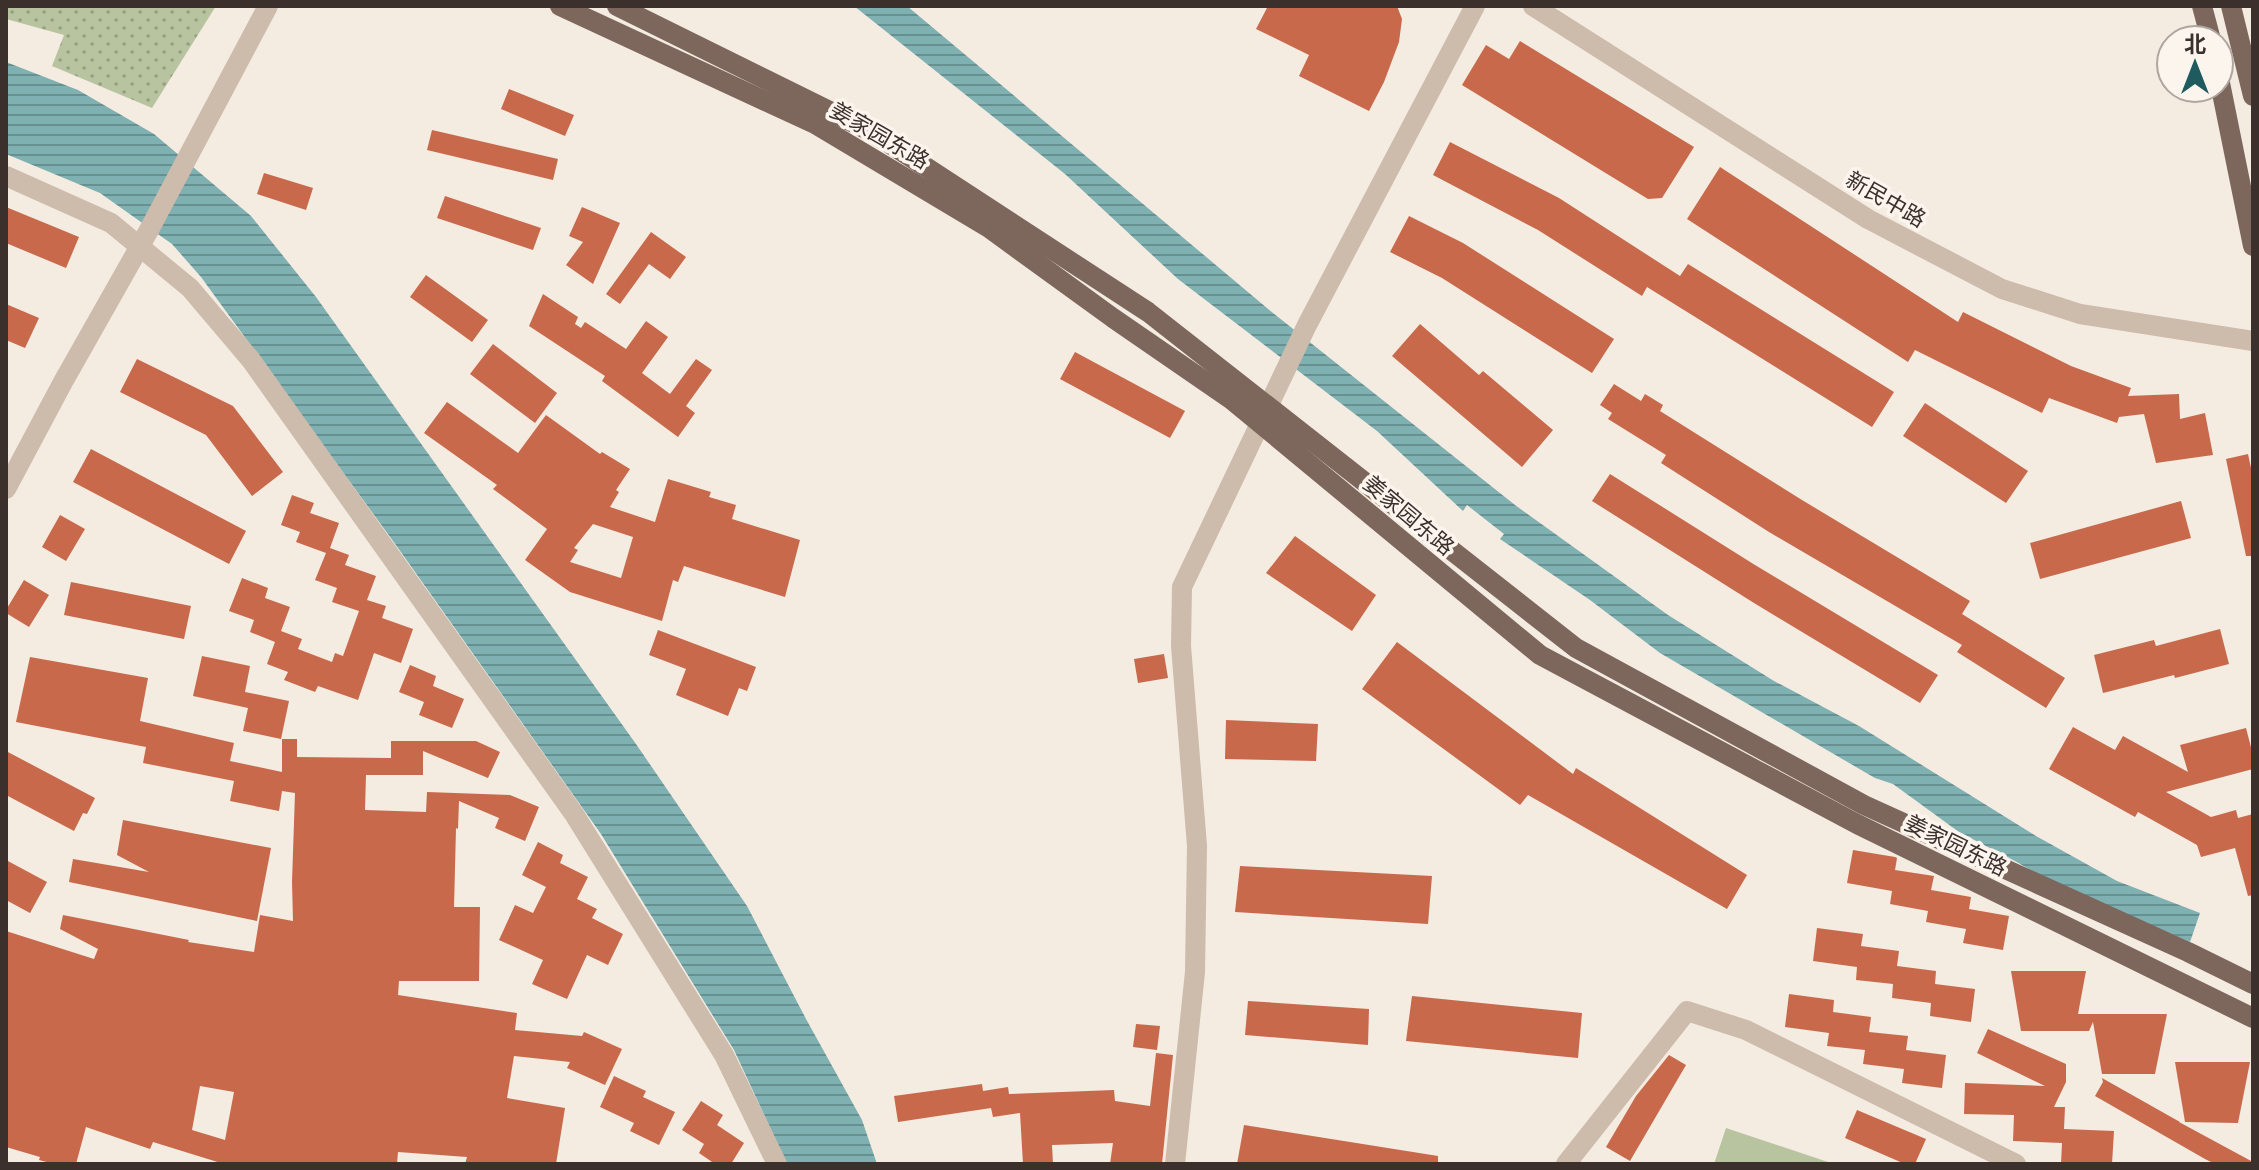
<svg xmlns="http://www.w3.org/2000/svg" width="2259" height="1170" font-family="Signika,'Noto Sans SC',sans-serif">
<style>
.grass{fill:#b8c4a0}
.garden{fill:url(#garden-dots)}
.water{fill:url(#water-rules)}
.building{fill:#c8694b;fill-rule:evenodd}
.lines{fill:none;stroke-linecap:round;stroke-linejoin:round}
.minor{stroke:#cdbbac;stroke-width:20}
.major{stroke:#7d675c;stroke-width:20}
.labels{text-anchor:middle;stroke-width:7;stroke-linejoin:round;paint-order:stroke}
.street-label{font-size:22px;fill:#3b302b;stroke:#fbf5ee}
</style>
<defs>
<pattern id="garden-dots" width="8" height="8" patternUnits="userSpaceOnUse" patternTransform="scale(2)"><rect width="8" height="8" fill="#b8c4a0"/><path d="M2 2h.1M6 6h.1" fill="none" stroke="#97a083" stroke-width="1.8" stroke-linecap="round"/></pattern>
<pattern id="water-rules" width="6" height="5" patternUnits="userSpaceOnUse" patternTransform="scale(2)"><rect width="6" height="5" fill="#7fb0b2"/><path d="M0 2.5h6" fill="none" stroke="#699091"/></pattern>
</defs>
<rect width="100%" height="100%" fill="#f4ebe1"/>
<!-- grass -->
<polygon class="grass" points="1726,1128 1834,1164 1714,1164"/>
<!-- garden -->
<polygon class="garden" points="6,6 216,6 152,108 52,66 64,35 6,19"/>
<!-- water -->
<g class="water">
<polygon points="854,6 907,6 1273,313 1515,505 1668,615 1774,681 1859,726 2036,836 2117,881 2200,913 2190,942 2053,883 2015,861 1959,832 1893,784 1875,778 1660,653 1590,600 1500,539 1504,534 1467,505 1463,511 1377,431 1178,279 1065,174"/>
<polygon points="6,62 78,90 154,134 251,216 316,297 636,744 747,906 806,1019 862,1120 877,1164 787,1164 734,1050 601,834 393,541 201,277 172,244 100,193 6,154"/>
</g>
<!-- building -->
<g class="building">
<polygon points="1268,6 1397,6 1402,19 1399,42 1384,82 1369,111 1299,76 1309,55 1256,29"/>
<polygon points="1520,41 1694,147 1662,198 1648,199 1462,85 1486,45 1509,59"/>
<polygon points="509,89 574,115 565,136 501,109"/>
<polygon points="432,130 558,159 553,180 427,150"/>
<polygon points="1450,142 1559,198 1680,276 1688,264 1894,392 1872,427 1647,287 1642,296 1538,230 1433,175"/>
<polygon points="1720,167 1958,322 1963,312 2071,366 2131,388 2128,396 2179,394 2180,419 2205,413 2213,455 2156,463 2144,414 2119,417 2117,423 2049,398 2042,413 1915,350 1908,362 1687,219"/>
<polygon points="264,173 313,188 306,210 257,194"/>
<polygon points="445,196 541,228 533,250 437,218"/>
<polygon points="6,207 79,237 66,268 6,243"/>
<polygon points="582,207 620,223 593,284 566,265 583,242 569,236"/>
<polygon points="1409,216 1463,243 1614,339 1592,373 1442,278 1390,252"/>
<polygon points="651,232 686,257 670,279 649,264 620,304 606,294"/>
<polygon points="426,275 488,320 472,342 410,297"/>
<polygon points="543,294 578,317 575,324 581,328 585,322 626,349 646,321 668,337 642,373 670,394 696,359 712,370 686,406 695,413 678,437 602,381 605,376 529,326"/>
<polygon points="6,304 39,318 25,348 6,340"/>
<polygon points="1420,324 1479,375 1483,371 1553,430 1522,467 1392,356"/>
<polygon points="493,344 557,393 535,423 470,374"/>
<polygon points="1075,352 1185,411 1170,438 1060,379"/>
<polygon points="137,359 233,406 283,472 252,496 206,435 120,392"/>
<polygon points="1614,384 1641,401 1645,394 1663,405 1660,411 1802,500 1970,601 1962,614 2065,678 2046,708 1957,652 1962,645 1769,532 1661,463 1666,455 1608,419 1612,413 1600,405"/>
<path d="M447,402L518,453L546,415L600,454L602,452L630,469L616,490L619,492L610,507L655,522L668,479L711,492L709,497L736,505L732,519L800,540L785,597L684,566L678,582L673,580L662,621L570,592L525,560L547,529L493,489L497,485L424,433ZM593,524L633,537L621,578L570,562L578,550L574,548Z"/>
<polygon points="1925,403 2028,471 2006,503 1903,436"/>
<polygon points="91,449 246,531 229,564 73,482"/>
<polygon points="2248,454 2253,477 2253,556 2246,556 2226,459"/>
<polygon points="1610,474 1755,565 1938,675 1920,703 1754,603 1592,501"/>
<polygon points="292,495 314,503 310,513 339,523 330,548 349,555 345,565 376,576 367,600 386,606 382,618 413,629 401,663 374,653 358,700 318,686 315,692 284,680 288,672 267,664 275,642 250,632 254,620 229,611 242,578 268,588 265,598 290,607 281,631 302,639 298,649 332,662 335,653 343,656 359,611 332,602 337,588 315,580 326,553 296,542 300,532 281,525"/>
<polygon points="2181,501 2191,538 2040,579 2030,543"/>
<polygon points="60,515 85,529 66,561 42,547"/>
<polygon points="1295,536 1376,595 1352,631 1266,573"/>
<polygon points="24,580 49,595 29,627 6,613 6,610"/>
<polygon points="71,582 191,606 184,639 64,615"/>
<polygon points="2220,629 2229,664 2175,678 2174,675 2103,693 2094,655 2154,640 2156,646"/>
<polygon points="658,630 756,667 747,691 739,688 728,716 676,695 686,669 649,655"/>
<polygon points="1397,642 1573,774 1576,768 1747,875 1727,909 1528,795 1520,805 1362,689"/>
<polygon points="1164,654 1168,678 1138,683 1134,659"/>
<polygon points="202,656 250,666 245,692 289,701 281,739 243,731 248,708 193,696"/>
<path d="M30,657L148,678L140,721L234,743L230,761L282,772V739H297V757L391,758V741H476L500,752L488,778L423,751V775H366L365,810L426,812L427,792L510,795L539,807L525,841L495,828L499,818L459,801L458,829L456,828L454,907H480L479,981H399L398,995L517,1013L515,1030L582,1036L584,1032L622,1049L605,1085L567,1068L570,1062L514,1056L507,1098L565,1108L556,1164H465L467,1157L398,1152L397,1164H224L153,1142L150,1149L86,1127L76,1164H54L39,1160L40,1157L6,1147V931L94,959L98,949L60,929L63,915L189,940L188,942L254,952L260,915L293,921L292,882L295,793L282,791L279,811L230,801L234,781L143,763L146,747L16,722ZM200,1086L234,1092L225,1140L192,1130Z"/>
<polygon points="410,665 436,676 433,686 464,699 452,728 419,715 424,702 399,692"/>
<polygon points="1226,720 1318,724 1316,761 1225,759"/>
<polygon points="2073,727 2115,750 2123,736 2188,772 2180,745 2246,728 2253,755 2253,769 2166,792 2211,817 2236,810 2238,818 2253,814 2253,895 2248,896 2235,848 2201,857 2197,845 2138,812 2135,817 2049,769"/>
<polygon points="6,751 95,798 87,814 83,813 74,831 6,795"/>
<polygon points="123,820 271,848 257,921 69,882 73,859 149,872 117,855"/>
<polygon points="538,842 563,855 560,863 588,877 577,899 597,909 592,918 623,934 608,965 587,955 567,999 532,984 543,960 499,940 515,905 533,913 546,887 522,875"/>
<polygon points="1853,850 1895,857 1897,858 1895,870 1934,876 1931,890 1971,897 1969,909 2009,916 2003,950 1963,943 1966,929 1926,922 1928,911 1890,904 1892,891 1847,883"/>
<polygon points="6,860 47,882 30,913 6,900"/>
<polygon points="1240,866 1432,876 1428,924 1235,912"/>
<polygon points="1817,928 1863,934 1861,946 1899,951 1897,966 1936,971 1935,984 1975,989 1971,1022 1930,1016 1931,1003 1892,998 1893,984 1856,980 1857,967 1813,961"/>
<polygon points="2011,971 2086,971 2078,1014 2167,1014 2155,1074 2102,1074 2093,1022 2089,1031 2021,1031"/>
<polygon points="1789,994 1834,1000 1833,1012 1871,1017 1869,1032 1908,1036 1906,1050 1946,1055 1942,1088 1902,1083 1904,1069 1863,1064 1865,1050 1827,1046 1829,1033 1785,1027"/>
<polygon points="1412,996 1582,1013 1578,1058 1406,1041"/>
<polygon points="1248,1001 1369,1009 1368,1045 1245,1035"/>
<polygon points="1136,1024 1160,1026 1157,1050 1133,1047"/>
<polygon points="1988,1029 2066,1064 2066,1082 2054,1107 2065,1107 2064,1129 2114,1131 2112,1164 2061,1164 2062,1143 2013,1141 2014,1115 1964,1114 1965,1083 2045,1086 1977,1053"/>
<polygon points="1156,1053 1173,1055 1162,1164 1110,1164 1113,1143 1052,1145 1053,1164 1023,1164 1020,1113 993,1117 991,1108 898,1122 894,1096 982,1084 983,1091 1008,1087 1009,1094 1114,1090 1115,1101 1150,1106"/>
<polygon points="1669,1055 1686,1065 1630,1161 1606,1147 1636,1096"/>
<polygon points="2175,1062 2250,1062 2238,1123 2185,1122"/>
<polygon points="614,1076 646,1091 643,1097 675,1112 659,1145 630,1131 634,1123 600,1107"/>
<polygon points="2102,1078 2180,1122 2179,1122 2253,1162 2253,1164 2215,1164 2205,1159 2095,1096 2103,1082"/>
<polygon points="701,1101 723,1115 717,1125 744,1143 731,1164 715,1164 699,1153 704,1144 682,1130"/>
<polygon points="1857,1110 1926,1139 1915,1164 1905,1164 1845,1138"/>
<polygon points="1244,1125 1438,1156 1438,1164 1237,1164"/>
</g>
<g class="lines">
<!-- minor -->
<g class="minor">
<polyline points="1533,6 1868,219 2002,289 2080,314 2253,341"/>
<polyline points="6,176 111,223 190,288 251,360 574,814 724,1055 777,1164"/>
<polyline points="6,489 63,382 149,230 268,6"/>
<polyline points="1175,1164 1195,972 1197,846 1181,646 1182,587 1307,325 1475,6"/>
<polyline points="1566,1164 1687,1011 1746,1030 2016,1164"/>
</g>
<!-- major -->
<g class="major">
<polyline points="560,6 815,124 989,228 1113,318 1232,400 1540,655 1857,824 2253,1018"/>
<polyline points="617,6 872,132 1148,312 1576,648 1864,805 2188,952 2253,984"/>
<polyline points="2202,6 2211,40"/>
<polyline points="2231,6 2253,96"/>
<polyline points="2219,78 2253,246"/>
</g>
</g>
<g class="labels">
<!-- street labels -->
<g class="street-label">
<text transform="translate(880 135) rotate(30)" y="8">姜家园东路</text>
<text transform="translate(1886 199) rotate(30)" y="8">新民中路</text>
<text transform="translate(1409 515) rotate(40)" y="8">姜家园东路</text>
<text transform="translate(1956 845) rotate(26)" y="8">姜家园东路</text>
</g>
</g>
<!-- border -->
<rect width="2259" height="1170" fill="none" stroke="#3b302b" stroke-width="16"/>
<!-- north arrow -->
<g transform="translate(2195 64)"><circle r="38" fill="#fbf5ee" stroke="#aea6a0" stroke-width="2"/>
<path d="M0-6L14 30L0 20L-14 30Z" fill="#1f5a5e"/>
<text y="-12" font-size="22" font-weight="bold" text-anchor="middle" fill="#3b302b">北</text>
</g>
</svg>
